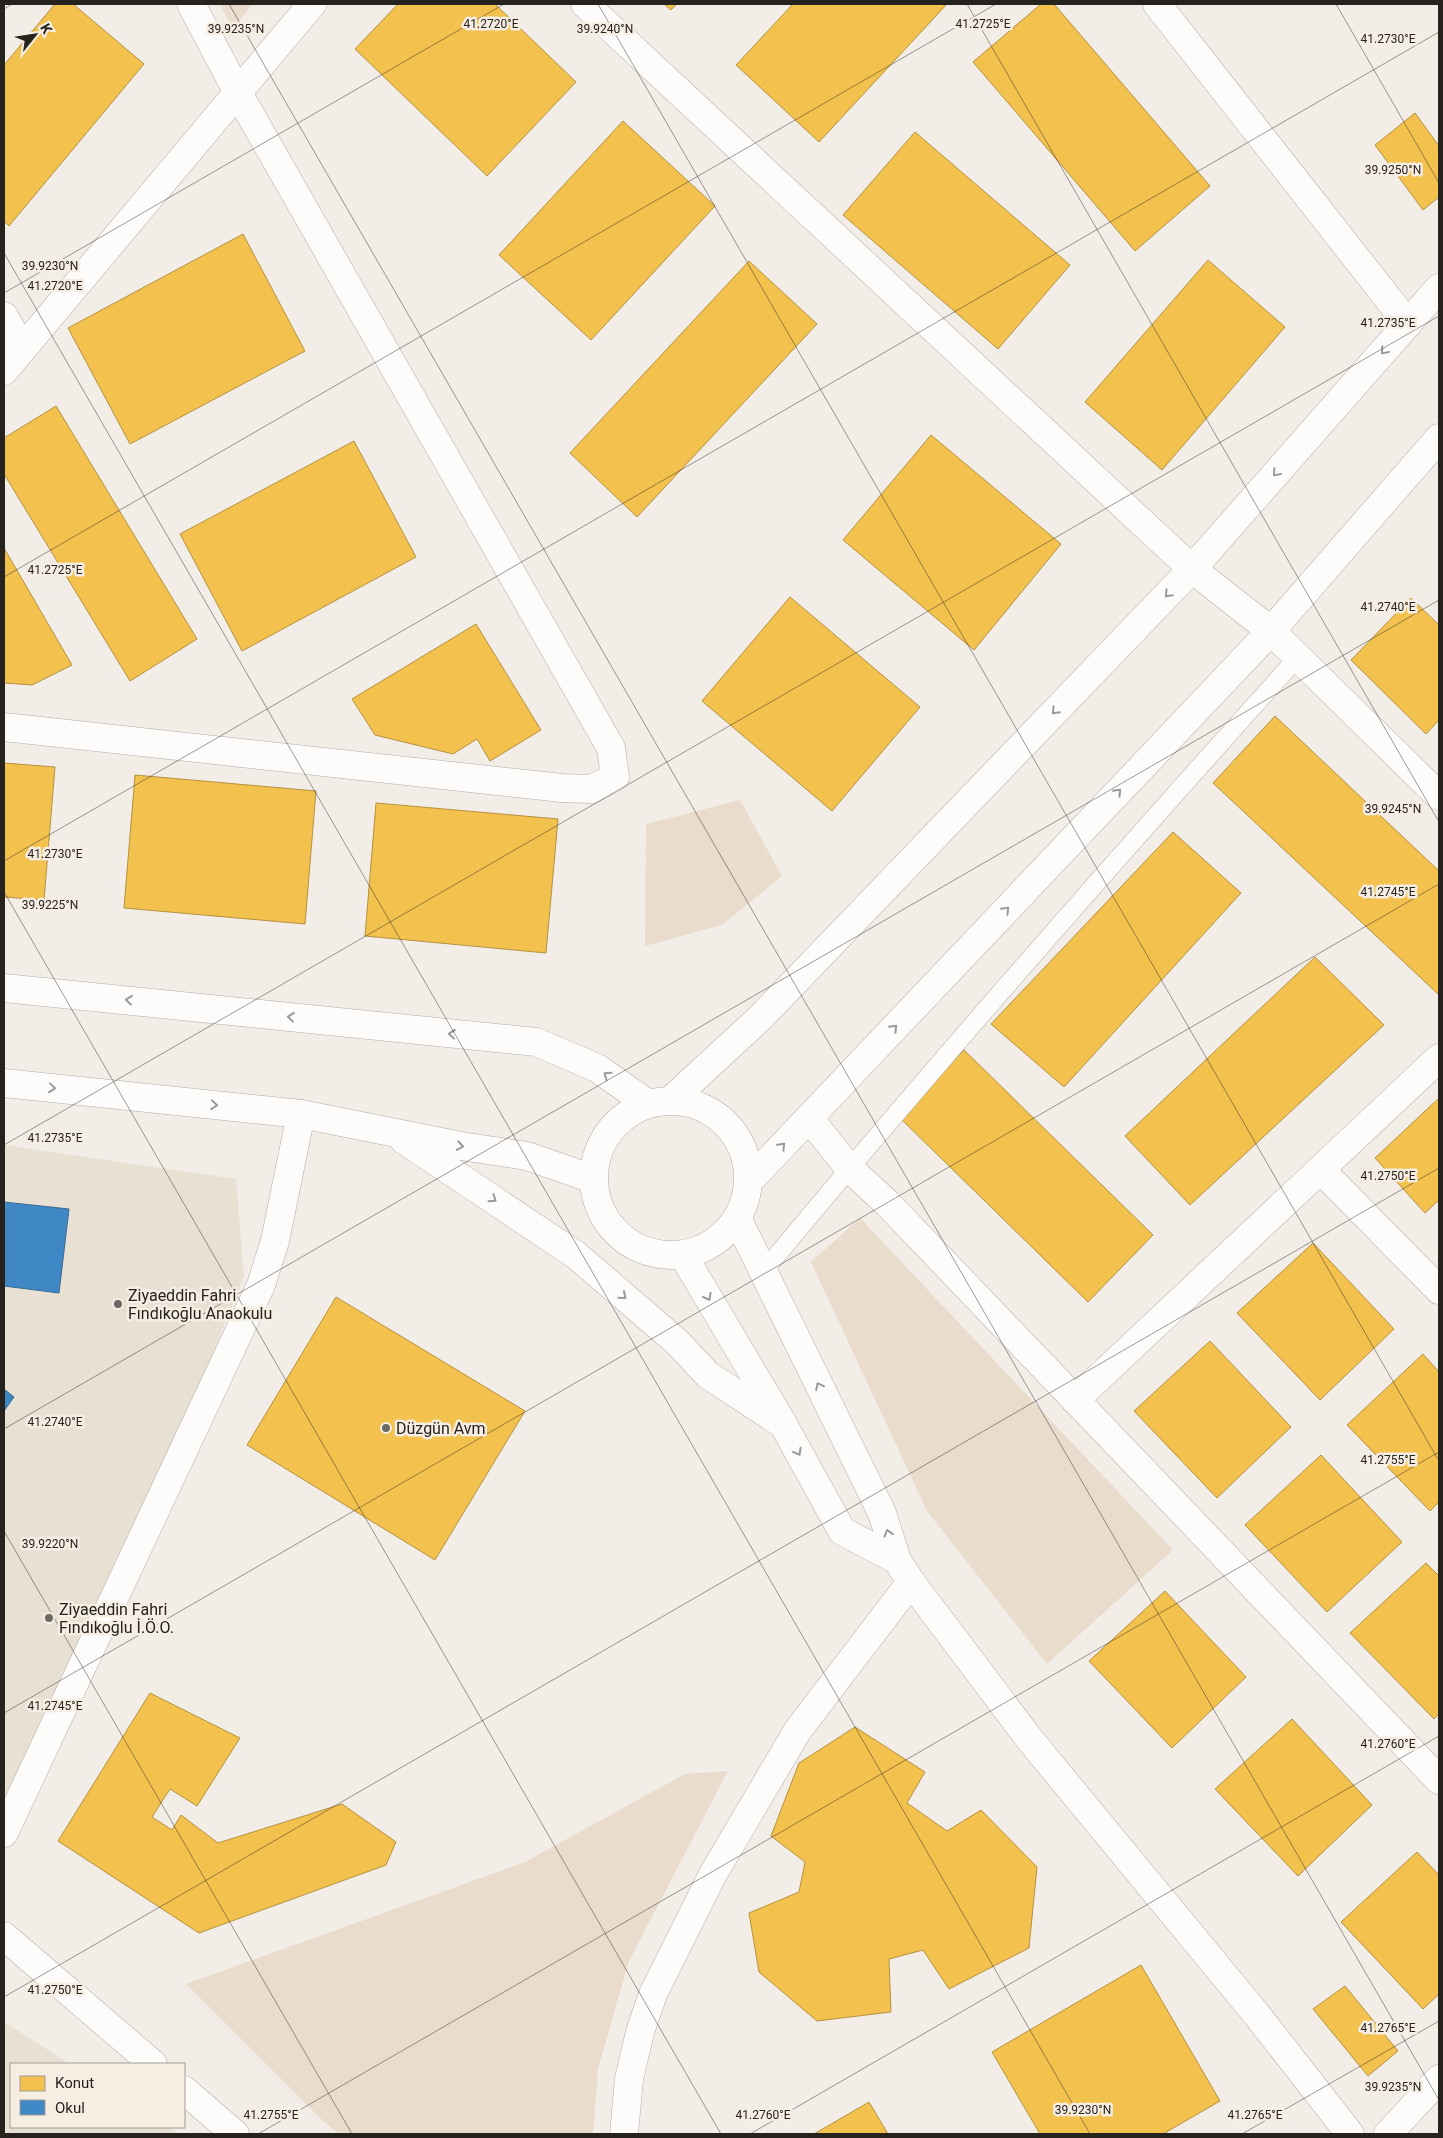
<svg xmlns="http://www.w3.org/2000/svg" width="1443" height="2138" font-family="Roboto,sans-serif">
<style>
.built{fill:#e9e0d4}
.park{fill:#eadccd}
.homes{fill:#f2c14e;stroke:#b59240}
.schools{fill:#3f88c5;stroke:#386a93}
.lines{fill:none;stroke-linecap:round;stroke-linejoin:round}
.service-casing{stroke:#b1ada9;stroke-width:19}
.minor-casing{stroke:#b1ada9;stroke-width:29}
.tertiary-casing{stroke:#b1ada9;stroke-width:29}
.service{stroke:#fdfcfb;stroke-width:18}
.minor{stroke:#fdfcfb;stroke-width:28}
.tertiary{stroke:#fdfcfb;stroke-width:28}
.oneway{stroke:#9c9a98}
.ticks{fill:none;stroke:#26231f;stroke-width:1;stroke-opacity:0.45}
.poi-dot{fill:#6d6a65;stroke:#f6ede3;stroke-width:2}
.labels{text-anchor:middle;stroke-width:5;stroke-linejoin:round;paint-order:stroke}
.poi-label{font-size:16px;fill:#26231f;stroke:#f6ede3;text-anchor:start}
.ticks-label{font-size:12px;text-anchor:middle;fill:#26231f;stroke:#f6ede3;stroke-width:5;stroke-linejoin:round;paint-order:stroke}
</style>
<rect width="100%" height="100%" fill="#f2ede7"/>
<!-- built -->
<g class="built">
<polygon points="4,1145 236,1179 244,1277 182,1427 4,1808"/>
<polygon points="4,2022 70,2064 11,2064 11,2127 169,2127 178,2134 4,2134"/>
</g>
<!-- park -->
<g class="park">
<polygon points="220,4 253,4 233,28"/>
<polygon points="740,800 782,876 722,925 645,946 646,824"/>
<polygon points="860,1218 1173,1550 1047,1664 927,1511 811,1262"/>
<polygon points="728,1771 629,1961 598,2069 593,2134 339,2134 322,2120 186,1984 525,1862 685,1774"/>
</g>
<!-- homes -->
<g class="homes">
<polygon points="55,4 73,4 144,64 9,226 4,221 4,65"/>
<polygon points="398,4 495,4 576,82 487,176 355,49"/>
<polygon points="664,4 677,4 671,10"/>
<polygon points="793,4 947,4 819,142 736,65"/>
<polygon points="1041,4 1054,4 1210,186 1135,251 973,62"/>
<polygon points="1415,113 1439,146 1439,197 1423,210 1375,145"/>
<polygon points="623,121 715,206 591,340 499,255"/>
<polygon points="915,132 1070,265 998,349 843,215"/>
<polygon points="243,234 305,351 130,444 68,328"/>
<polygon points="1208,260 1285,327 1162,470 1085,402"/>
<polygon points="749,261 817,324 637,517 570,453"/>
<polygon points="56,406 197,639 130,681 4,474 4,438"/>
<polygon points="931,435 1061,544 974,650 843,540"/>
<polygon points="354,441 416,557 242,651 180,534"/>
<polygon points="4,548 72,665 32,685 4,683"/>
<polygon points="790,597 920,707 832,811 702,701"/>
<polygon points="1411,598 1439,625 1439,720 1426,734 1351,660"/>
<polygon points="476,624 541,730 490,761 477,739 453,754 375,735 352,699"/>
<polygon points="1275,716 1439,871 1439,995 1213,783"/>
<polygon points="4,763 55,767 44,900 4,897"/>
<polygon points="135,775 316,791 305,924 124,908"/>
<polygon points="376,803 558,819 546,953 365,936"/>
<polygon points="1173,832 1241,893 1064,1087 991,1024"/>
<polygon points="1315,957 1384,1025 1190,1205 1125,1136"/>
<polygon points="964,1050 1153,1235 1088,1302 899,1117"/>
<polygon points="1439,1098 1439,1200 1425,1213 1375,1158"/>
<polygon points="1313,1243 1394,1329 1320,1400 1237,1313"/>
<polygon points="336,1297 525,1411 435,1560 247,1445"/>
<polygon points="1210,1341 1291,1427 1217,1498 1134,1411"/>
<polygon points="1423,1354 1439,1372 1439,1502 1430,1511 1347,1425"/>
<polygon points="1321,1455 1402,1542 1327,1612 1245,1525"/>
<polygon points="1426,1563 1439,1576 1439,1714 1434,1719 1350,1633"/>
<polygon points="1165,1591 1246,1677 1172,1748 1089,1661"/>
<polygon points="150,1693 240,1738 197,1806 170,1789 152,1817 172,1830 181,1815 218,1843 342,1804 396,1842 386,1865 199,1933 58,1841"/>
<polygon points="1292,1719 1372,1805 1298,1876 1215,1789"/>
<polygon points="855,1727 925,1772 907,1803 947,1831 981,1810 1037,1867 1029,1948 949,1989 923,1950 889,1959 891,2012 817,2021 759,1972 749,1913 799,1892 805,1862 771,1836 799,1763"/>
<polygon points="1417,1852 1439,1875 1439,1994 1423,2009 1341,1922"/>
<polygon points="1141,1965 1220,2101 1163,2134 1040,2134 992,2052"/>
<polygon points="1345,1986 1398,2051 1368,2076 1313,2009"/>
<polygon points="869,2102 888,2134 814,2134"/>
</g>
<!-- schools -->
<g class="schools">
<polygon points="4,1202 69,1209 59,1293 4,1286"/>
<polygon points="4,1389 14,1397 4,1411"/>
</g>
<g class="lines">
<defs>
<path id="service" d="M763,1272C936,1063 1116,859 1298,657"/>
<g id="minor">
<polyline points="585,4 1192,569 1271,631 1439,796"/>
<polyline points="1157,4 1408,324"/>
<polyline points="4,316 22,348"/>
<polyline points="4,371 312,4"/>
<polyline points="4,727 562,788 592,789 615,777 611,748 238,93 191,4"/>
<polyline points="809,1118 849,1168 887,1203 1439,1780"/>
<polyline points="1321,1170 1439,1290"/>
<polyline points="1075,1400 1439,1058"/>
<polyline points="4,1833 261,1285 275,1241 301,1114"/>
<polyline points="4,1936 153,2064"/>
<polyline points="184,2090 235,2134"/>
<polyline points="1388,2134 1439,2079"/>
</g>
<g id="tertiary">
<polyline points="4,988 536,1042 597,1068 647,1103"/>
<polyline points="4,1083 301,1114 461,1146 527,1156 593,1179"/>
<polyline points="671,1100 760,1018 1192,569 1439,288"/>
<circle cx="671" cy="1178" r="77"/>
<polyline points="404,1140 576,1255 677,1342 708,1375 778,1421"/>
<polyline points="749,1181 1271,631 1439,438"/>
<polyline points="683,1255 783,1424 842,1531 897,1560 882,1513 737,1218"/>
<polyline points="897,1560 911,1582 1031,1741 1257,2015 1350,2134"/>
<polyline points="624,2134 629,2079 640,2032 653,1994 713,1874 798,1730 911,1582"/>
</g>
</defs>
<!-- service casing -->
<use href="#service" class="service-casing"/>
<!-- minor casing -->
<use href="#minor" class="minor-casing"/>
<!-- tertiary casing -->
<use href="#tertiary" class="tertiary-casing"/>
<!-- service -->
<use href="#service" class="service"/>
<!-- minor -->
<use href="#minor" class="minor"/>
<!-- tertiary -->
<use href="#tertiary" class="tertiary"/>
</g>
<!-- one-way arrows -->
<defs><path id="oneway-chevron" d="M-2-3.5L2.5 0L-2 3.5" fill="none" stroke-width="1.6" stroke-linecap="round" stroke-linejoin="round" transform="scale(1.25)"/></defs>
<g class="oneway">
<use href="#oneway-chevron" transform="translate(1384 351) rotate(131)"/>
<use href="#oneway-chevron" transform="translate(1276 473) rotate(131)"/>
<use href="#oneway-chevron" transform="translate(1168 594) rotate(134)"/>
<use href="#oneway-chevron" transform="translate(1055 711) rotate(134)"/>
<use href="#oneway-chevron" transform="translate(1118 792) rotate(-46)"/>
<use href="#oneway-chevron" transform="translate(1006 910) rotate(-46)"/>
<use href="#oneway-chevron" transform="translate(129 1000) rotate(-174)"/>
<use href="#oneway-chevron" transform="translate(291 1017) rotate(-174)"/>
<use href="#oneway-chevron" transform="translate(894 1028) rotate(-46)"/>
<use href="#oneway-chevron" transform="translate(452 1034) rotate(-174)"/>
<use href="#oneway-chevron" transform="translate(607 1075) rotate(-145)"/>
<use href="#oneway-chevron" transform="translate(52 1088) rotate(6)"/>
<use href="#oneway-chevron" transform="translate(214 1105) rotate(6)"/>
<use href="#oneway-chevron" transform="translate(460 1146) rotate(10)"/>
<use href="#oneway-chevron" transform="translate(782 1146) rotate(-46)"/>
<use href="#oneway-chevron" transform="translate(493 1199) rotate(34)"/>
<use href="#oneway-chevron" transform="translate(623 1296) rotate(41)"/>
<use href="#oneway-chevron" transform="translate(708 1297) rotate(60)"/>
<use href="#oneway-chevron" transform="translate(819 1386) rotate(-116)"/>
<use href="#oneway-chevron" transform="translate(798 1452) rotate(61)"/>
<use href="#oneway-chevron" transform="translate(888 1533) rotate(-107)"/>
</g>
<!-- ticks -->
<path class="ticks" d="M229,4L1439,2100M598,4L1439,1461M967,4L1439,822M1336,4L1439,183M4,9L12,4M4,253L1090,2134M4,293L504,4M4,577L996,4M4,861L1439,32M4,892L721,2134M4,1145L1439,316M4,1429L1439,600M4,1531L352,2134M4,1713L1439,884M4,1997L1439,1168M258,2134L1439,1452M750,2134L1439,1736M1242,2134L1439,2021"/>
<!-- markers -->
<g class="poi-dot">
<circle cx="118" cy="1304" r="5"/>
<circle cx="386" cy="1428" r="5"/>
<circle cx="49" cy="1618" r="5"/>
</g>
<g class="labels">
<!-- poi labels -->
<g class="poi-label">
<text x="128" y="1301">Ziyaeddin Fahri<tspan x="128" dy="18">Fındıkoğlu Anaokulu</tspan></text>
<text x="396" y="1434">Düzgün Avm</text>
<text x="59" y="1615">Ziyaeddin Fahri<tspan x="59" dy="18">Fındıkoğlu İ.Ö.O.</tspan></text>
</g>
</g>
<g class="ticks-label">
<text x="491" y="28">41.2720°E</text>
<text x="983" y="28">41.2725°E</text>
<text x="236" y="33">39.9235°N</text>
<text x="605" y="33">39.9240°N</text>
<text x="1388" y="43">41.2730°E</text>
<text x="1393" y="174">39.9250°N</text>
<text x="50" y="270">39.9230°N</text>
<text x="55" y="290">41.2720°E</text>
<text x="1388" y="327">41.2735°E</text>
<text x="55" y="574">41.2725°E</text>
<text x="1388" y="611">41.2740°E</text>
<text x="1393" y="813">39.9245°N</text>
<text x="55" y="858">41.2730°E</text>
<text x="1388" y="896">41.2745°E</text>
<text x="50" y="909">39.9225°N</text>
<text x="55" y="1142">41.2735°E</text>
<text x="1388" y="1180">41.2750°E</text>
<text x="55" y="1426">41.2740°E</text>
<text x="1388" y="1464">41.2755°E</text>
<text x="50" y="1548">39.9220°N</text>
<text x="55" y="1710">41.2745°E</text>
<text x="1388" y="1748">41.2760°E</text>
<text x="55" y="1994">41.2750°E</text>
<text x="1388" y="2032">41.2765°E</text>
<text x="1393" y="2091">39.9235°N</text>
<text x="1083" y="2114">39.9230°N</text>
<text x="271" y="2119">41.2755°E</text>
<text x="763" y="2119">41.2760°E</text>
<text x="1255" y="2119">41.2765°E</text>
</g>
<!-- border -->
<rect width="1443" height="2138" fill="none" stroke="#26231f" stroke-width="10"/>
<!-- legend -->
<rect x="10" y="2063" width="175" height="65" fill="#f6ede3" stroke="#a39c95"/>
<rect x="20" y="2076" width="25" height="15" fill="#f2c14e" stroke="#a39c95"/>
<text x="55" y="2088" font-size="15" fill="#26231f">Konut</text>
<rect x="20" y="2100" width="25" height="15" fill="#3f88c5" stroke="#a39c95"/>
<text x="55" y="2113" font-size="15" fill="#26231f">Okul</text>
<!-- north arrow -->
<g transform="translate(35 35) rotate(60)" stroke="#f6ede3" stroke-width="4" paint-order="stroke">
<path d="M0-4L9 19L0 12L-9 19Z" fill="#26231f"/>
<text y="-8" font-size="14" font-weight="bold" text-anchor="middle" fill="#26231f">K</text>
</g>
</svg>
